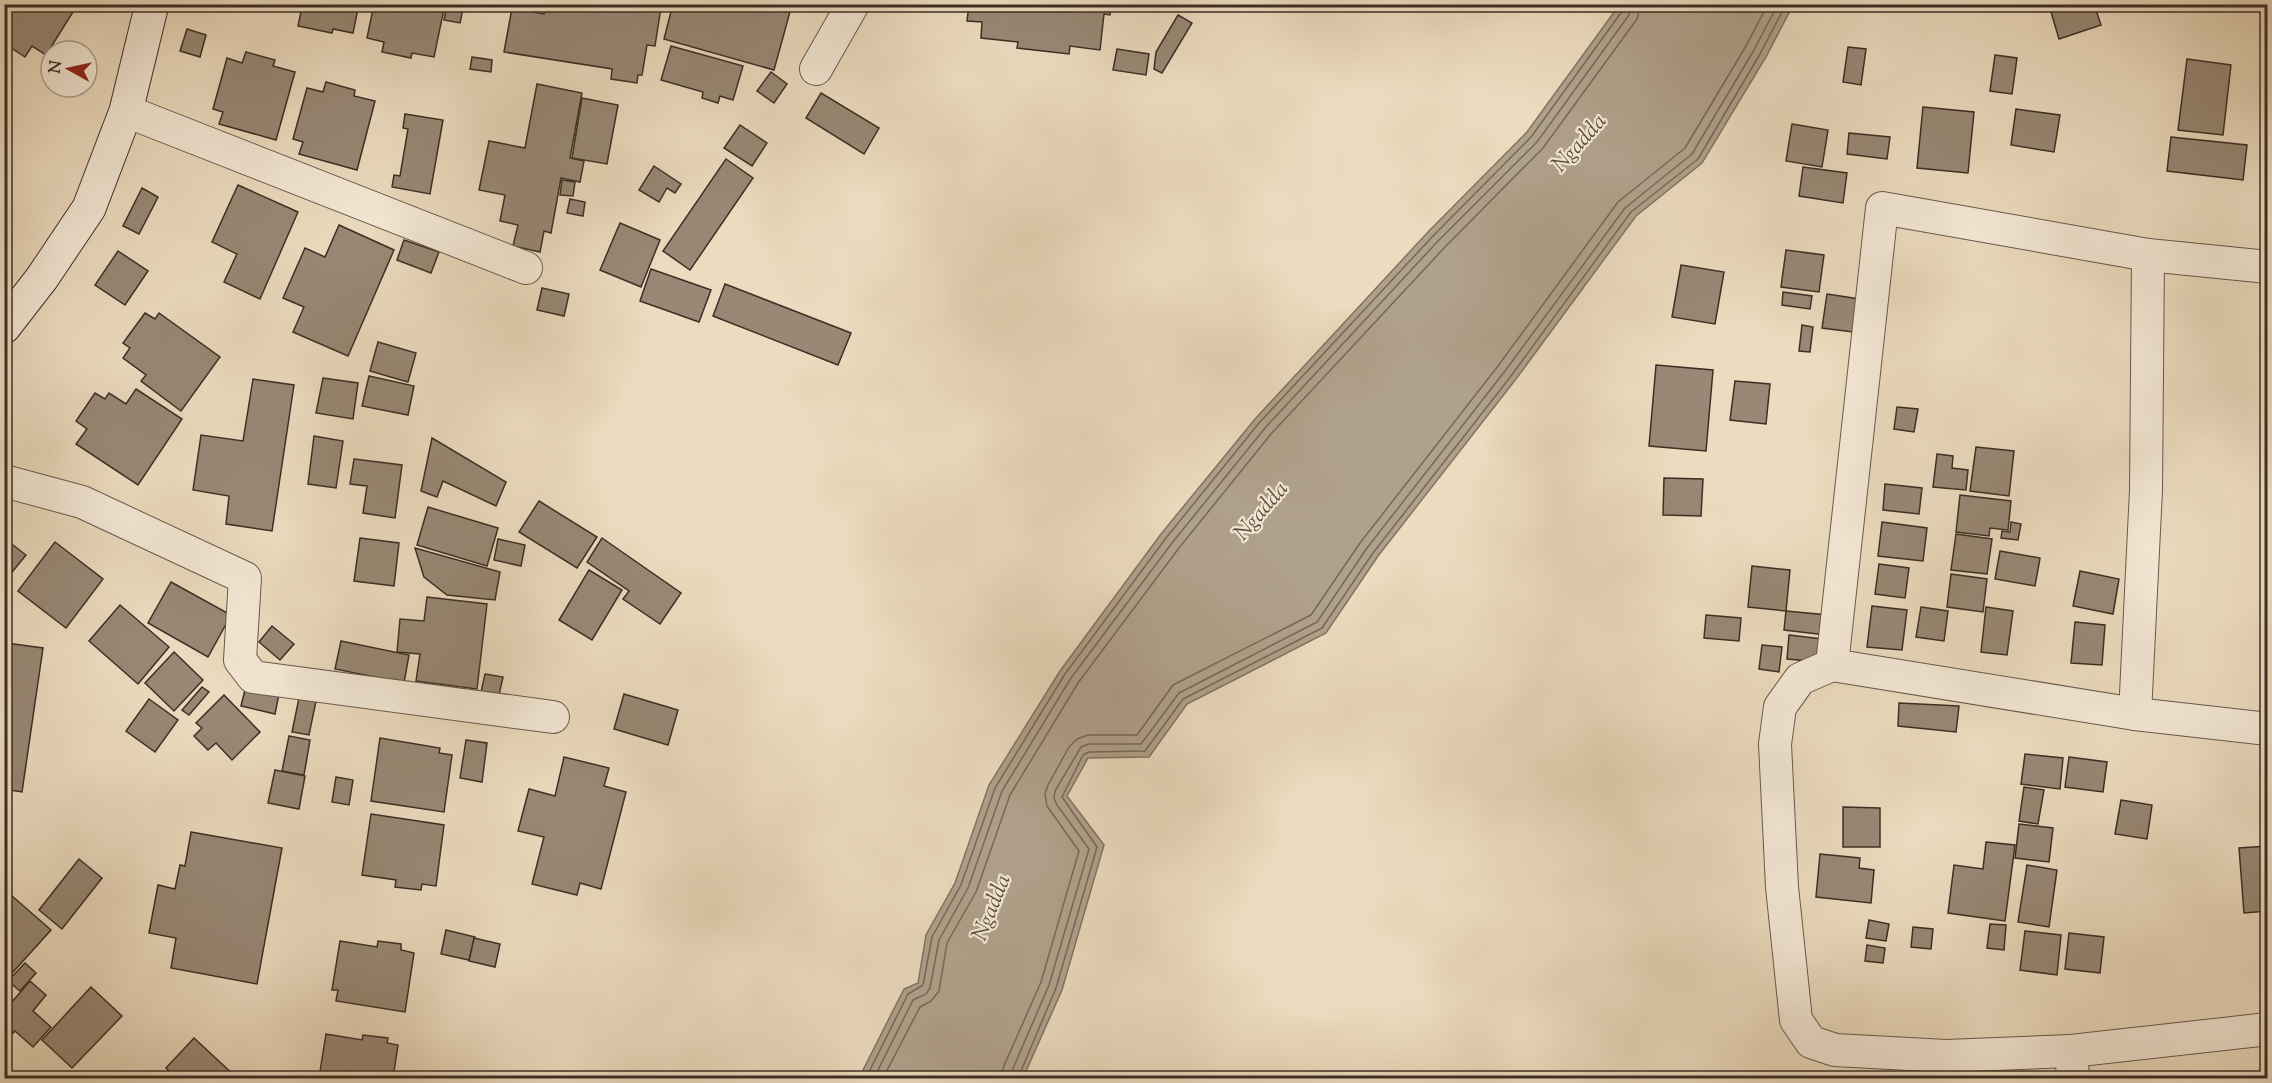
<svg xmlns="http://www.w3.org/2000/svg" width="2272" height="1083" font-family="'Sorts Mill Goudy',serif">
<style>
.water{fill:#b0a18b;stroke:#827362;stroke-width:1.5}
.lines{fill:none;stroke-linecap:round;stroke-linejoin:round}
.shore{stroke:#766858;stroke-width:1.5}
.building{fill:#988875;stroke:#3c2f25;stroke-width:1.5}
.street-casing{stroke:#685a4c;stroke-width:34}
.secondary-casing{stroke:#3c2f25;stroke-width:35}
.street{stroke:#f3e8d5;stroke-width:32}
.secondary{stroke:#f3e8d5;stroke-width:33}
.labels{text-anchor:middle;stroke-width:4.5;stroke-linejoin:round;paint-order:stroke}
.water-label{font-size:22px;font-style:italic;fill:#594c3e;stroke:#f3e8d5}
</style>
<rect width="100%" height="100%" fill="#ecdbbf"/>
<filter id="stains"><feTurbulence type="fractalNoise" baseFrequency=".00333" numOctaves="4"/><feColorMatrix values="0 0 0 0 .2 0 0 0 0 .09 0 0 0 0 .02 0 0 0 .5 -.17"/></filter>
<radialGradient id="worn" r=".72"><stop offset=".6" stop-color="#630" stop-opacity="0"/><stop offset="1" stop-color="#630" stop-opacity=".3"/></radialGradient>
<!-- water -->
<polygon class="water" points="1620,4 1793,5 1766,57 1702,163 1636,216 1516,379 1378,556 1326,633 1187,704 1149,757 1088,758 1067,796 1104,845 1062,990 1023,1078 859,1078 904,989 918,983 926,935 955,883 989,785 1060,671 1161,534 1255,419 1428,232 1527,132"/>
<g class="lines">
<!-- shore -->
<g class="shore">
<polyline points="866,1078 908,994 923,985 932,937 961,885 995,788 1065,674 1166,538 1259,423 1433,236 1531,137 1623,10 1624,4"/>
<polyline points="874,1078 913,1000 926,994 930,988 939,940 968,888 1002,791 1071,678 1172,543 1265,428 1438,241 1537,142 1629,15 1632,4"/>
<polyline points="883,1078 920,1007 931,1001 939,991 947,943 976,892 1010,795 1078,683 1179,548 1271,434 1445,247 1543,148 1637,19 1641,4"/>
<polyline points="1002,1078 1003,1068 1041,982 1079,851 1047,806 1045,794 1048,785 1069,747 1077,739 1088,735 1137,735 1173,685 1311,615 1360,543 1498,366 1618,202 1685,148 1746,46 1768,4"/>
<polyline points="1011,1078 1012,1071 1049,985 1089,849 1057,805 1054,798 1055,791 1081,747 1089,744 1141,744 1179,693 1317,622 1367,548 1505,371 1625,208 1692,154 1754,50 1778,4"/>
<polyline points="1018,1078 1056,988 1097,847 1062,797 1083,755 1089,752 1145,751 1183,699 1322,628 1373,553 1511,376 1631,212 1698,159 1760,54 1786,4"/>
</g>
</g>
<!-- building -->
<g class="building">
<polygon points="4,4 78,4 46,55 32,46 25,57 4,43"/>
<polygon points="232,4 263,4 261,10"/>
<polygon points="288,4 359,4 353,33 333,29 332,33 298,26 301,12 287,8"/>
<polygon points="374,4 445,4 434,57 412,53 411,58 382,52 384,42 367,38"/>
<polygon points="447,4 464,4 460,23 444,20"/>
<polygon points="546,4 644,4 661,7 655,46 647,45 642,75 638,75 637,83 611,79 612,69 504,52 512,8 544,14"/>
<polygon points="673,4 778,4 791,8 774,70 664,39"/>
<polygon points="969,4 1111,4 1110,15 1104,14 1100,50 1070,46 1069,54 1017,48 1018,42 981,38 982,22 967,21"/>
<polygon points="1180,4 1200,4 1198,10"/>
<polygon points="2074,4 2094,4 2101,25 2059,39 2051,12"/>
<polygon points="1178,15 1192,23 1162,73 1154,69 1156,52"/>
<polygon points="187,29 206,35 200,57 180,51"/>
<polygon points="671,46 743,66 733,100 720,96 718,103 702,98 703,92 661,80"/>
<polygon points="1848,47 1866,49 1861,85 1843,82"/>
<polygon points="1117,49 1149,54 1146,75 1113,70"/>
<polygon points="246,52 275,60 273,66 295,72 276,140 219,124 223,112 213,109 227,58 242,63"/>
<polygon points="1995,55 2017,58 2012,94 1990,91"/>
<polygon points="472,57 492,60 491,72 470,69"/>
<polygon points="2187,59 2231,65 2223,135 2178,130"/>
<polygon points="771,72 787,84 774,103 757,91"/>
<polygon points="326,82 355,90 354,96 375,101 357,170 299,154 303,142 293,139 307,88 323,92"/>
<polygon points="537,84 582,93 570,158 584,161 580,182 561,178 551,233 544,231 540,252 513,246 518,225 500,221 505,195 479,190 489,141 525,148"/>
<polygon points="821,93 879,128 864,154 806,118"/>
<polygon points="582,98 618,105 607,164 572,158"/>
<polygon points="1923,107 1974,112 1968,173 1917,168"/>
<polygon points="2016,109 2060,115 2054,152 2011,145"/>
<polygon points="405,114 443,120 430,194 392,187 394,175 400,176 408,129 403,128"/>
<polygon points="1792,124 1828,130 1822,167 1786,161"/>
<polygon points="740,125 767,143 752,166 724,148"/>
<polygon points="1849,133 1890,137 1887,159 1847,154"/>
<polygon points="2171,137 2247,145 2243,180 2167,171"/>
<polygon points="726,159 753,178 690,270 663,251"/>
<polygon points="654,166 681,184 675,193 667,188 659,202 639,190"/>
<polygon points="1803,167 1847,173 1843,203 1799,196"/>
<polygon points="562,180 575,182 573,196 560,195"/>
<polygon points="238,185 298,212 260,299 224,282 237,254 212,242"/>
<polygon points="142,188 158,197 139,234 123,226"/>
<polygon points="570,199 585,202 583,216 567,213"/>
<polygon points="620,223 660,240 641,287 600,270"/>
<polygon points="339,225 394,250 348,356 293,332 304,307 283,298 305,248 325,257"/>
<polygon points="404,240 439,252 431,273 397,260"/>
<polygon points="1786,250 1824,255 1819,292 1781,287"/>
<polygon points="118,251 148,271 125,305 95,285"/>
<polygon points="1681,265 1724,272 1715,324 1672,317"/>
<polygon points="651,269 711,290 699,322 640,301"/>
<polygon points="725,284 851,333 838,365 713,316"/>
<polygon points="542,288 569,294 564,316 537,310"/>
<polygon points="1783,292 1812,296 1810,309 1782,305"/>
<polygon points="1827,294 1866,300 1861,333 1822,328"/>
<polygon points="145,313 155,319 159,313 220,357 181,411 141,381 146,375 123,358 130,348 123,343"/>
<polygon points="1802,325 1813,327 1810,352 1799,351"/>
<polygon points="378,342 416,353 408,382 370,371"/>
<polygon points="1656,365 1713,370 1706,451 1649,446"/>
<polygon points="369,376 414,386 408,415 362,406"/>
<polygon points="323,378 358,383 353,419 316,413"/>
<polygon points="253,379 294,385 272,531 226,524 229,496 193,490 201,435 243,441"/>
<polygon points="1735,381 1770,384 1766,424 1730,420"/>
<polygon points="136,389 182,419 138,485 76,444 87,429 76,421 95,393 105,399 109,393 126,404"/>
<polygon points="1897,407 1918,409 1914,432 1894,429"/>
<polygon points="314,436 343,441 336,488 308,484"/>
<polygon points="432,438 506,482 496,506 443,481 437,497 421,491"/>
<polygon points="1976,447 2014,451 2009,496 1970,491"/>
<polygon points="1937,454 1953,456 1952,468 1968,470 1966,490 1933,487"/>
<polygon points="354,459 402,465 395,518 363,513 367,486 350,484"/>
<polygon points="1664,478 1703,479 1701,516 1663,515"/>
<polygon points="1885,484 1922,488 1919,514 1883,510"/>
<polygon points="1960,495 2011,501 2008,530 1990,528 1989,536 1956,532"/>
<polygon points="539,501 597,537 577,568 519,532"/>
<polygon points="428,507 498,528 487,566 417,545"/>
<polygon points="1882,522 1927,528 1923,561 1878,556"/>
<polygon points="2011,522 2021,524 2018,540 2001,538 2002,531 2010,532"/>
<polygon points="1956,534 1992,539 1987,574 1951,570"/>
<polygon points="4,538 26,555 4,582"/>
<polygon points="360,538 399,543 394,586 354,581"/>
<polygon points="602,538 681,593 660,624 623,599 629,591 587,562"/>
<polygon points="498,539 525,545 521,566 494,560"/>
<polygon points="55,542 103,579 66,628 18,591"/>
<polygon points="415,548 500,572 495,600 447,595 424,577"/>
<polygon points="2000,551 2040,558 2035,586 1995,579"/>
<polygon points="1879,564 1909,568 1905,598 1875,594"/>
<polygon points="1752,566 1790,570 1786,611 1748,607"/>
<polygon points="589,570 622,590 592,640 559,620"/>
<polygon points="2080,571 2119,579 2113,614 2073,606"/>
<polygon points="1951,574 1987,579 1983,612 1947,607"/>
<polygon points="171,582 231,615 208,657 148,623"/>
<polygon points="427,597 487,604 477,689 416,681 420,654 397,652 400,619 424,621"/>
<polygon points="120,605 169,647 138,684 89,641"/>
<polygon points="1872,606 1907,610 1902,650 1867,647"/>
<polygon points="1921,607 1948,611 1944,641 1916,637"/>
<polygon points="1986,607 2013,611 2007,655 1981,652"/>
<polygon points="1786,611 1828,615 1826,635 1784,630"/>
<polygon points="1706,615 1741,618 1739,641 1704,638"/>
<polygon points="2075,622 2105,625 2102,665 2071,663"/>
<polygon points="272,626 294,644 280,660 259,642"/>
<polygon points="1789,635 1822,639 1819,662 1787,659"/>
<polygon points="341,641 409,655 404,683 335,669"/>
<polygon points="6,643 43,648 22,792 4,789"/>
<polygon points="1762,645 1782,647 1779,672 1759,669"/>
<polygon points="174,652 203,680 174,711 145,683"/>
<polygon points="485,674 503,677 499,695 481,692"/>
<polygon points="246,686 279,694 275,714 241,706"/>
<polygon points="202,687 209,692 189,715 182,710"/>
<polygon points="624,694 678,710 668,745 614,729"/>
<polygon points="224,695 260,732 232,760 216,743 208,750 194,736 202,728 196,723"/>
<polygon points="299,698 316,701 309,735 292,732"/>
<polygon points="149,699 178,720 155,752 126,731"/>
<polygon points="1899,703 1959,706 1956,732 1898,726"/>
<polygon points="289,736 310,740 304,775 282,771"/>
<polygon points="380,738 440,748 439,753 452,755 444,812 371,801"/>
<polygon points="466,740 487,743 482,782 460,778"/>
<polygon points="2025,754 2063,758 2060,789 2021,784"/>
<polygon points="564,757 609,768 604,786 626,792 601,889 580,883 577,895 532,884 544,837 518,831 529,789 555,796"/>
<polygon points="2069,757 2107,762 2103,792 2065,787"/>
<polygon points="275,770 305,776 299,809 268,803"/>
<polygon points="336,777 353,780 349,805 332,802"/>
<polygon points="2024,787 2044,790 2038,824 2019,821"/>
<polygon points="2121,800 2152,805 2147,839 2115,834"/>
<polygon points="1843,807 1880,808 1880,847 1843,847"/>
<polygon points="371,814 444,825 436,886 422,884 421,890 395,887 396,880 362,875"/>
<polygon points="2019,824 2053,828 2049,862 2015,858"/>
<polygon points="191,832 282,848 257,984 171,968 176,938 149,933 158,885 175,889 180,865 185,866"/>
<polygon points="1986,842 2015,845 2005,921 1948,913 1954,865 1983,869"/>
<polygon points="2268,846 2268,911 2244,913 2239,848"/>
<polygon points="1820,854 1860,858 1859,868 1874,870 1871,903 1816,897"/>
<polygon points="79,859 102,878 62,929 39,910"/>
<polygon points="2027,865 2057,870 2049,927 2018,922"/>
<polygon points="4,889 51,930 4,982"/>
<polygon points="1869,920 1889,924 1886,941 1866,938"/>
<polygon points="1990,924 2006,925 2004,950 1987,948"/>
<polygon points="1913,927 1933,929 1931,949 1911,947"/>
<polygon points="446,930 475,937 469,960 441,954"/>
<polygon points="2025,931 2061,935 2057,975 2020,970"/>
<polygon points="2069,933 2104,937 2100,973 2065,969"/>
<polygon points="474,938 500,944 495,967 469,961"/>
<polygon points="340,941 377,947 378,941 401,944 401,950 414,953 405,1012 336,1001 338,990 332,990"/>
<polygon points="1867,945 1885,948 1883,963 1865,961"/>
<polygon points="25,963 36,973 20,991 8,981"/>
<polygon points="30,981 46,995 33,1011 51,1027 33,1047 15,1031 11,1035 4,1029 4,1011"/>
<polygon points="91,987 122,1016 72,1068 42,1040"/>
<polygon points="326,1034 362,1040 363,1035 388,1038 387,1043 398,1045 393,1078 319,1078"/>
<polygon points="194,1038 237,1078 177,1078 166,1068"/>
</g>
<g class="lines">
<defs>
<g id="street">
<polyline points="816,69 853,4"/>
<polyline points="126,111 526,268"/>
<polyline points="2268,267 2148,255 1882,208 1832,665 2135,714 2268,729"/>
<polyline points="4,481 82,502 245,578 240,660 253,677 553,717"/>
<polyline points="1832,665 1800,679 1780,707 1775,744 1782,887 1796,1020 1811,1042 1835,1050 1946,1056 2071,1051"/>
<polyline points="2135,714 2146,490 2148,255"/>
<polyline points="2073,1078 2071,1051 2268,1029"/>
</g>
<polyline id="secondary" points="4,327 42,278 89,208 126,111 152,4"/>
</defs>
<!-- street casing -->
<use href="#street" class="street-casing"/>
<!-- secondary casing -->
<use href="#secondary" class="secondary-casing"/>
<!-- street -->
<use href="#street" class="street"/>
<!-- secondary -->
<use href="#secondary" class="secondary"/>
</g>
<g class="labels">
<!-- water labels -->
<g class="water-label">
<text transform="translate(1578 142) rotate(-48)" y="8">Ngadda</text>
<text transform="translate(1260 510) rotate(-49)" y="8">Ngadda</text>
<text transform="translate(990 907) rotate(-68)" y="8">Ngadda</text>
</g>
</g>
<!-- margin -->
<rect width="2272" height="1083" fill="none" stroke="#ecdbbf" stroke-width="24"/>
<rect x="6" y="6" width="2260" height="1071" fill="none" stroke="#3c2f25" stroke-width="3"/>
<rect x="12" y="12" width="2248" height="1059" fill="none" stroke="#3c2f25" stroke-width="1.5"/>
<!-- north arrow -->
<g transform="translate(69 69) rotate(278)"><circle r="28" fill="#f3e8d5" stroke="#aa9e8f" stroke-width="1.5"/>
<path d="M0-4.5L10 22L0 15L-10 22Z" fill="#8f2418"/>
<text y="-9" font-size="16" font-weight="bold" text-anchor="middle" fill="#3c2f25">N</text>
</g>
<rect width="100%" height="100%" filter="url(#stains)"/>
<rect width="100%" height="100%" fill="url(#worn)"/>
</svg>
